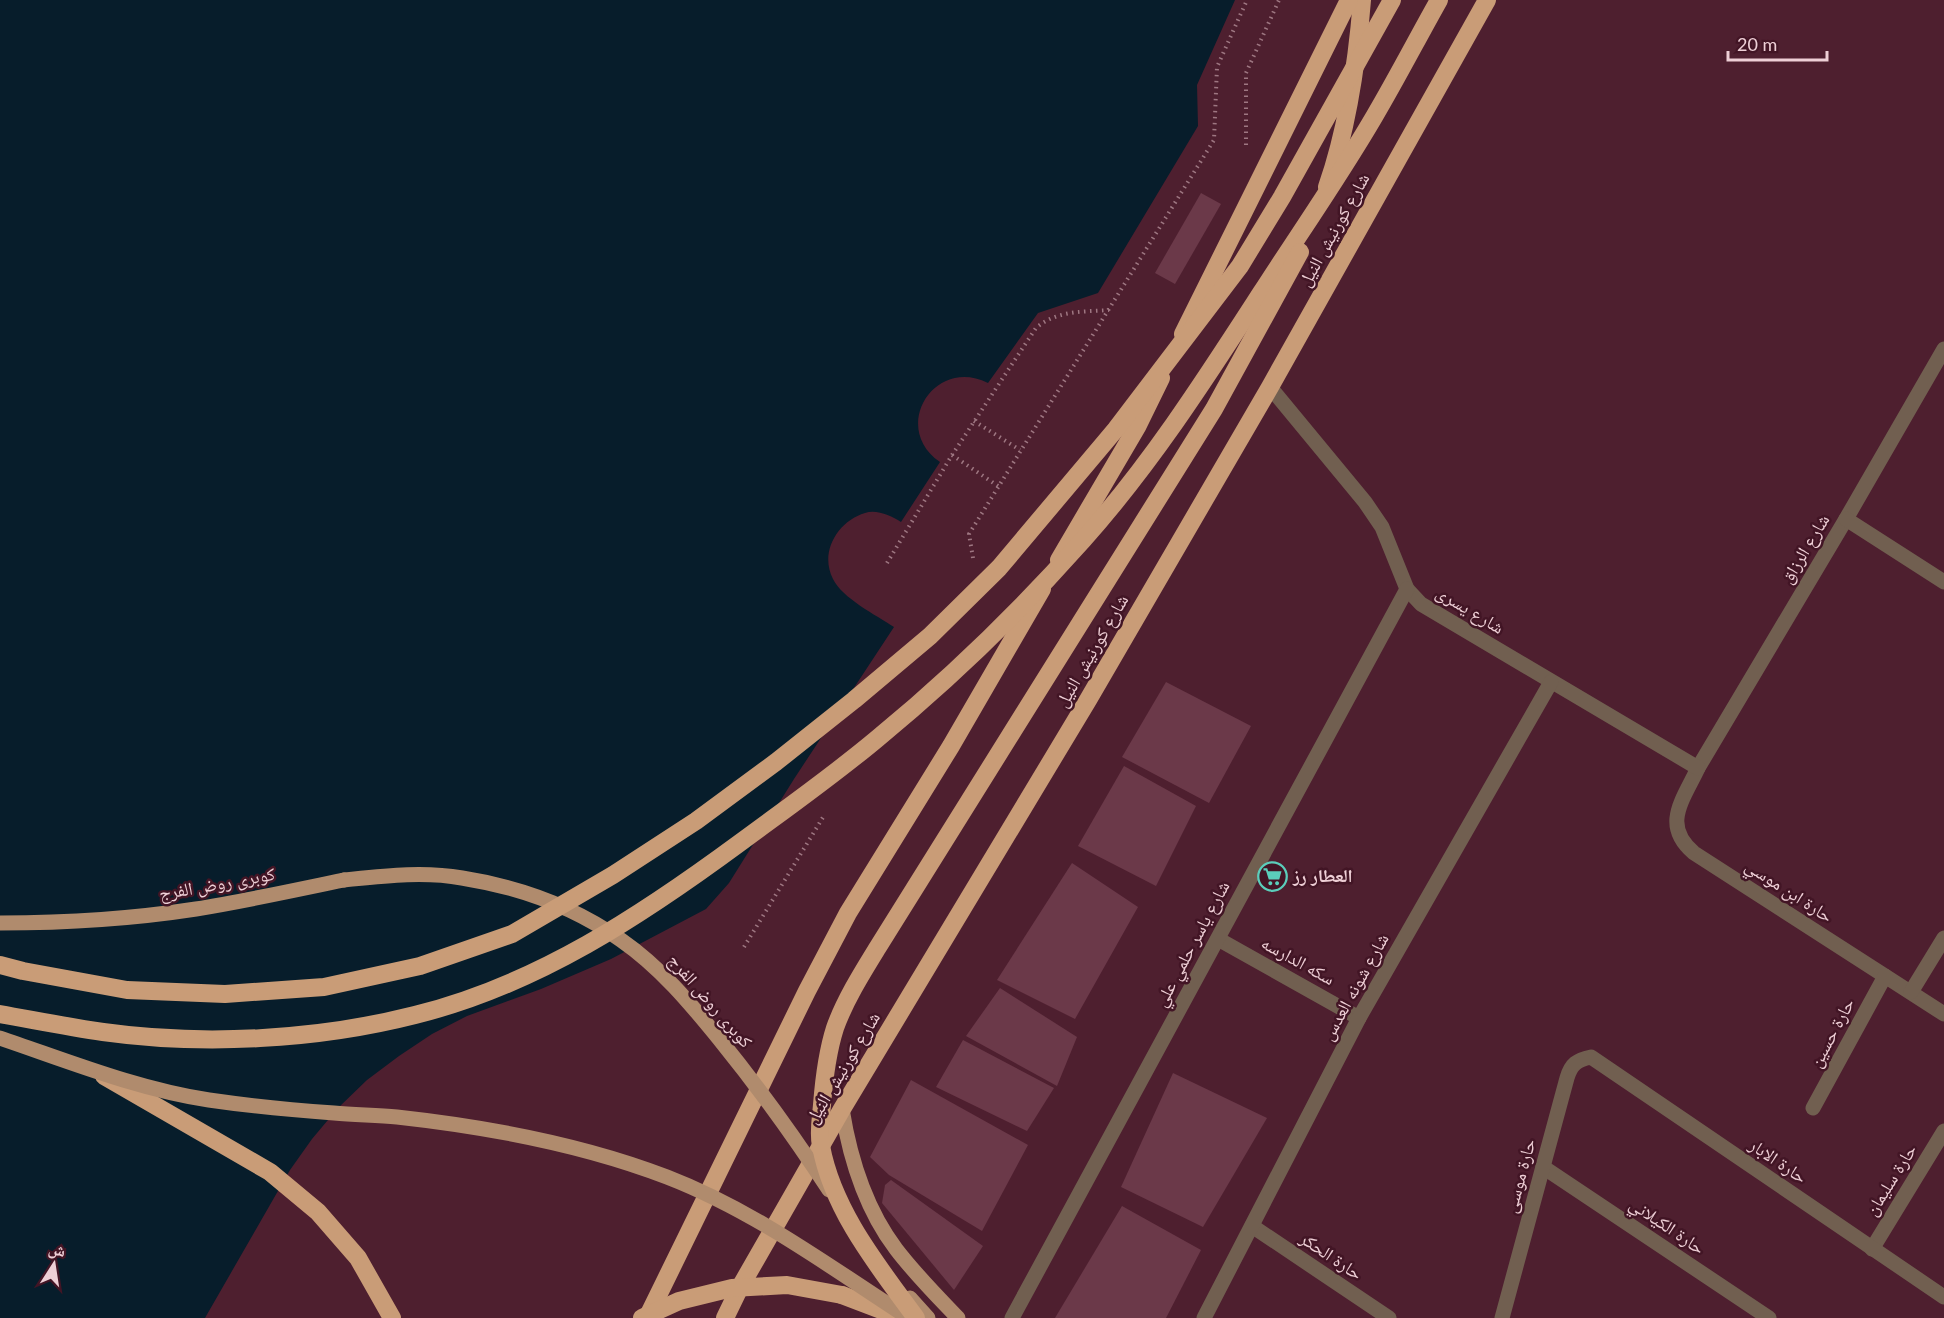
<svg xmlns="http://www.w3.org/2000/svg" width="1944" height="1318" font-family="Lato,'Noto Naskh Arabic',sans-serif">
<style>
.water{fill:#071d2b}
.building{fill:#6b3949}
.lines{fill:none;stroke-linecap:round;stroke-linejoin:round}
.path{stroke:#9e7782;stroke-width:4;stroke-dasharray:1.5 4.5;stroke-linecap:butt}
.street{stroke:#715f50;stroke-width:15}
.primary{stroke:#b08b6d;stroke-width:15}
.highway{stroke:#c99c77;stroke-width:18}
.primary-bridge{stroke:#b08b6d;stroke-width:15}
.highway-bridge{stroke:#c99c77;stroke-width:18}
.labels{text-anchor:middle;stroke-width:5;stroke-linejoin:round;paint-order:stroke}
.street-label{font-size:18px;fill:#eecfd6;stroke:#421525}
.poi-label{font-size:18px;font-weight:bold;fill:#eecfd6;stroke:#421525;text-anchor:start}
</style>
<rect width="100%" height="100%" fill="#4e1f2f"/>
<!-- water -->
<path class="water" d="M0,0H1235L1197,85L1198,126L1098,293L1038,313L988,383C934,356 890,428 940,462L901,522C891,516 877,509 865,513C838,521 819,552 833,579C842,598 876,615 894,627L794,779L729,883L706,909L611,959L541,989L467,1016L432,1034L399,1056L367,1080L338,1108L312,1139L290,1170L205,1318H0Z"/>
<!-- building -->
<g class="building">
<polygon points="1201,193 1221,204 1175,284 1155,273"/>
<polygon points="1166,682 1251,726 1209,803 1122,757"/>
<polygon points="1124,766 1196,806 1156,886 1078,846"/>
<polygon points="1072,863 1138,907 1075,1019 997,980"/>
<polygon points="1000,988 1077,1037 1057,1086 966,1036"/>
<polygon points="963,1040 1054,1088 1027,1131 936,1087"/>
<polygon points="1173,1073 1267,1118 1203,1227 1121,1187"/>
<polygon points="911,1080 1028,1145 982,1231 889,1175 870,1157"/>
<polygon points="891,1180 983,1246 954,1290 882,1203 885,1185"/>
<polygon points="1122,1206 1201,1250 1166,1318 1055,1318"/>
</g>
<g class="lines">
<!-- path -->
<g class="path">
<polyline points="1246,145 1246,73 1279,0"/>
<polyline points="974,421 1020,450"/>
<polyline points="952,455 998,486"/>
<polyline points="973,558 969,534 1214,140 1217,67 1247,0"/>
<path d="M887,563L952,455L1036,328C1057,310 1083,312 1109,310"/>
<polyline points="744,947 825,814"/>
</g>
<!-- street -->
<g class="street">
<path d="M1944,349L1846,519L1698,768C1683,800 1661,825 1694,853L1944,1014"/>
<polyline points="1270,387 1365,502 1382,527 1407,589 1421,604 1698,768"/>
<polyline points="1846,519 1944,582"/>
<polyline points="1218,939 1359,1018"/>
<polyline points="1911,992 1944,938"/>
<polyline points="1813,1108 1885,976"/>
<polyline points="1543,1167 1769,1318"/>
<polyline points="1252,1226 1389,1318"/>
<polyline points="1872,1249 1944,1131"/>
<polyline points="1012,1318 1407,589"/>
<polyline points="1204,1318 1359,1018 1551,682"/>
<path d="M1502,1318L1567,1078C1571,1064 1577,1060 1591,1057L1944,1297"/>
</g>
<!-- primary -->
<g class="primary">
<path d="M0,923C66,923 131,919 196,909C246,901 295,890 344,880"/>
<path d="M842,1109C850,1159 865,1208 896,1249C915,1274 937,1296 958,1318"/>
</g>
<!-- highway -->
<g class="highway">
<path d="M1327,187C1348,127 1357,63 1362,0"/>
<polyline points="1183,334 1349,0"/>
<polyline points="1059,560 1137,427 1161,378"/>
<polyline points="104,1076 270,1172 318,1212 358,1258 392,1318"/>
<polyline points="842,1295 902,1318"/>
<polyline points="647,1318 807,991 848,913 951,746 1042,589"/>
<polyline points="725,1318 739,1289 842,1109 1088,700 1270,387 1487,0"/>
</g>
<!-- primary-bridge -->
<g class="primary-bridge">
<path d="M344,880C383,876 423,871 462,878C519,887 574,907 621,940C660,967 690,1003 720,1040C759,1088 795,1138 829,1190"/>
<path d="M0,1038C68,1061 137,1089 209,1100C250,1106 293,1110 334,1113C355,1115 376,1115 397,1117C488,1127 581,1144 667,1177C755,1211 830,1267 909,1318"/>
<polyline points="910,1298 928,1318"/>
</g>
<!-- highway-bridge -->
<g class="highway-bridge">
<polyline points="0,965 23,971 127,990 225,994 324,987 420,966 512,934 613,875 696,821 776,762 854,700 930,636 999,568 1116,429 1240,266 1282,197 1392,0"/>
<path d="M0,1014C34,1020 69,1027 103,1032C203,1046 317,1040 415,1015C537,985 642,915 741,842C787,808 834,775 878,738C951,678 1020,611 1083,540C1151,464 1206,378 1261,293C1299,234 1339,177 1374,117C1397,78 1417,39 1439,0"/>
<polyline points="642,1318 679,1301 732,1288 787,1285 842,1295"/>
<path d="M916,1318C878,1266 833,1211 821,1146C818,1133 821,1118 822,1105C824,1079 827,1053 835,1028C845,1000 862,973 878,947L1214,409L1300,252"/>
</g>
</g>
<!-- icons -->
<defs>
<symbol id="supermarket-ring" viewBox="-11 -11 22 22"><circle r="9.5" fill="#421525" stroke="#5bcebb" stroke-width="1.5"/><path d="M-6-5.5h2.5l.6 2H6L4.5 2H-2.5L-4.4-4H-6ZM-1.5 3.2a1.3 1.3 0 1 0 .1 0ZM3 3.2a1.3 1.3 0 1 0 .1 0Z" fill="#5bcebb"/></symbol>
</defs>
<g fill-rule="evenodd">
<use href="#supermarket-ring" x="1256" y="860" width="33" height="33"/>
</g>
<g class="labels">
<!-- street labels -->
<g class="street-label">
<text transform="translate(1334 230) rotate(-61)" y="6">شارع كورنيش النيل</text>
<text transform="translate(1805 549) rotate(-59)" y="6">شارع الرزاق</text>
<text transform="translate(1470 610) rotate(31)" y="6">شارع يسرى</text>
<text transform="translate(1092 651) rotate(-60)" y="6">شارع كورنيش النيل</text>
<text transform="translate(217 884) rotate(-10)" y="6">كوبرى روض الفرج</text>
<text transform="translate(1789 891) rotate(33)" y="6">حارة ابن موسي</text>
<text transform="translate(1192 944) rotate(-62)" y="6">شارع ياسر حلمي علي</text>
<text transform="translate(1298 961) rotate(29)" y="6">سكه الدارسه</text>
<text transform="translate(1355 987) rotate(-61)" y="6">شارع شونه العدس</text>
<text transform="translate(710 1001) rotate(49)" y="6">كوبرى روض الفرج</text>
<text transform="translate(1832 1033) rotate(-62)" y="6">حارة حسين</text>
<text transform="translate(843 1068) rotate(-59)" y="6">شارع كورنيش النيل</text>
<text transform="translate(1778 1161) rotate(34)" y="6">حارة الابار</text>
<text transform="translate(1520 1176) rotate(-75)" y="6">حارة موسى</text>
<text transform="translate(1891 1180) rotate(-58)" y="6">حارة سليمان</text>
<text transform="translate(1667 1226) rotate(34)" y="6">حارة الكيلاني</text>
<text transform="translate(1331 1256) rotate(34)" y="6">حارة الحكر</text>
</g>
<!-- poi labels -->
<g class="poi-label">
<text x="1293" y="882">العطار رز</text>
</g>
</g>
<!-- north arrow -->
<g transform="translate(54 1264) rotate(12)" stroke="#421525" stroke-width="4.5" paint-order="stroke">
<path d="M0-4.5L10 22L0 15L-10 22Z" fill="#eecfd6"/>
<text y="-9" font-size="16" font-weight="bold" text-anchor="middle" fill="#eecfd6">ش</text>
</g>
<!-- scale -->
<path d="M1728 51v9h99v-9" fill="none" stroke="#eecfd6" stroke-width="3"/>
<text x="1737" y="51" font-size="18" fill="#eecfd6" stroke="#421525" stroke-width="4.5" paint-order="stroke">20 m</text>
</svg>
